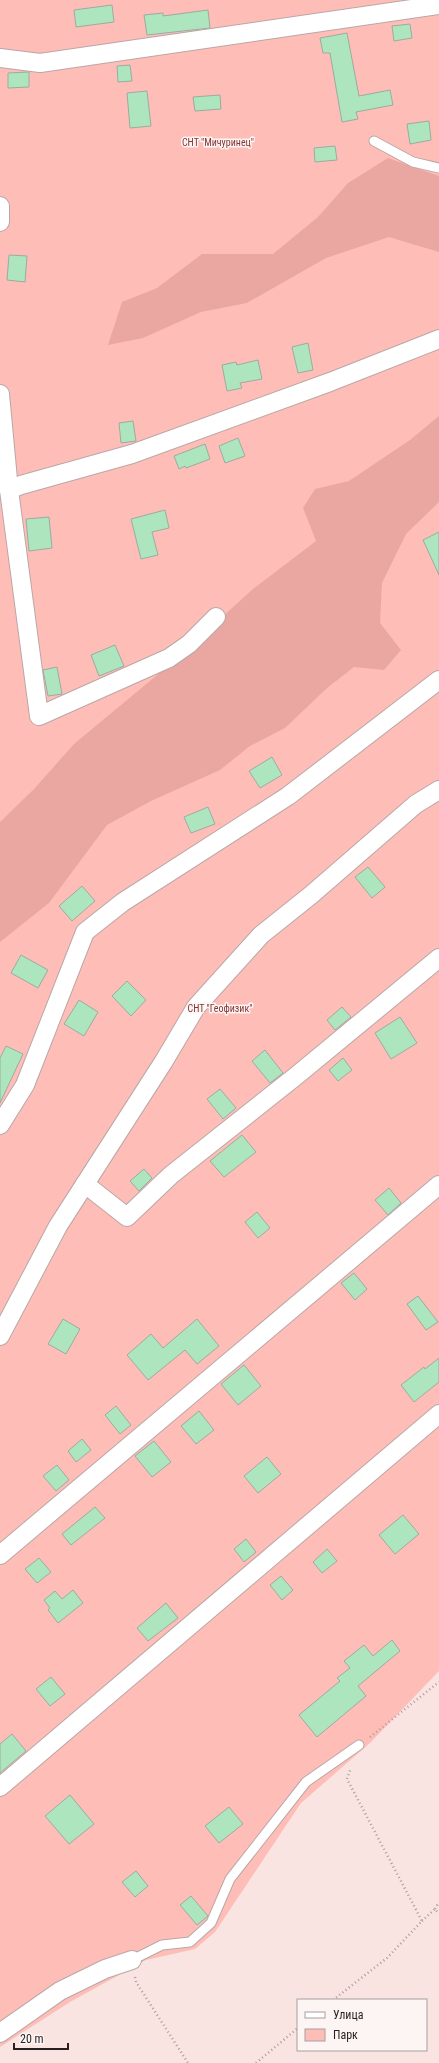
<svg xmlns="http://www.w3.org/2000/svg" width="439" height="2063" font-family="'Roboto Condensed',sans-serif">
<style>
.green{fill:#ffbdb8}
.forest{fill:#eaa7a2}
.building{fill:#ade6be;stroke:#9caba0}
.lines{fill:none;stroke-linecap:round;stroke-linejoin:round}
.service-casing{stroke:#baa7a6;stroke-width:11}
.minor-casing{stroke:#baa7a6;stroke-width:20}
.path{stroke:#ac9c9a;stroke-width:2.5;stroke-dasharray:1 3;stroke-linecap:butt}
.service{stroke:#fff;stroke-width:9}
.minor{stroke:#fff;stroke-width:18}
.labels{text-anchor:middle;stroke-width:3;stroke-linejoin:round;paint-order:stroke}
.park-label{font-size:10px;fill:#853535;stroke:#fdf5f4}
</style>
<rect width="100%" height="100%" fill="#f9e4e2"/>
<!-- green -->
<polygon class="green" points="0,0 439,0 439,1671 370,1743 301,1803 215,1932 195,1949 146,1960 70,2002 0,2047"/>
<!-- forest -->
<g class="forest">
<polygon points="388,158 439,176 439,252 389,237 326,258 247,303 201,312 143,338 108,345 122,302 157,288 202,254 273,254 318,217 348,183"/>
<polygon points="439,416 439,502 406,534 382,583 380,623 401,650 384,670 354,667 327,688 285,728 250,746 220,770 151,801 107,825 49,903 0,942 0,822 34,789 74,744 168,666 253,589 316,541 303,508 315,489 349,481 410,440"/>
</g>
<!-- building -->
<g class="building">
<polygon points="112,5 114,22 76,27 74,10"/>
<polygon points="208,10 210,28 147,35 144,15 163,13 163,16"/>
<polygon points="410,24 412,38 394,41 392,26"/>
<polygon points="347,33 359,96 390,90 393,105 356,112 358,119 342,122 330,53 323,53 320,38"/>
<polygon points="130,65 132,81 118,82 117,66"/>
<polygon points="29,72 29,87 8,88 8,73"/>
<polygon points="147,91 151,126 130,128 127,93"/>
<polygon points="220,95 221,109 195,111 193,97"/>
<polygon points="429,121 431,140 410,144 407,124"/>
<polygon points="335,146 337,160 315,162 314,148"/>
<polygon points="9,255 27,256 25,282 7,280"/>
<polygon points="308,343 313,370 298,373 292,347"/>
<polygon points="258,360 262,379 240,383 242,388 227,391 222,365 236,362 237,365"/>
<polygon points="133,421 136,441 121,443 119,423"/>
<polygon points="238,438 245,456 225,463 219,446"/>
<polygon points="205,444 210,459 186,468 185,466 179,469 174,456"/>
<polygon points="165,510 169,528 152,532 158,555 141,559 131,519"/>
<polygon points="49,517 52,548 29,551 26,519"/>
<polygon points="439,532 439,575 423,540"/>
<polygon points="115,645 124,666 99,676 91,655"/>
<polygon points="57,667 62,694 48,696 43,670"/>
<polygon points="272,757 282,775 260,788 249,771"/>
<polygon points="208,807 215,824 191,833 184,817"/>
<polygon points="368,867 385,887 372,898 355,877"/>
<polygon points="82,886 95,901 72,921 59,906"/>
<polygon points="21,955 48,970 38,988 11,973"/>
<polygon points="127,981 146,1000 131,1016 112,996"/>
<polygon points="79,1000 98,1012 84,1036 64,1024"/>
<polygon points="342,1007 351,1017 335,1030 327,1020"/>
<polygon points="400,1017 417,1043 391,1059 375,1033"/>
<polygon points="6,1046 23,1054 0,1103 0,1058"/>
<polygon points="265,1050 283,1073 270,1083 252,1061"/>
<polygon points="343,1058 352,1070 338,1081 329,1070"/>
<polygon points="220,1089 236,1108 223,1119 207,1099"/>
<polygon points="242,1135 256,1152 224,1177 210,1161"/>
<polygon points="144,1169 152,1178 139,1191 130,1181"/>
<polygon points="389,1188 401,1203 388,1215 375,1200"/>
<polygon points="257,1212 270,1228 258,1238 245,1222"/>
<polygon points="354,1273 367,1289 355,1300 341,1283"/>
<polygon points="418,1296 438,1322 426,1330 407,1304"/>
<polygon points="63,1319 80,1329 66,1354 48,1344"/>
<polygon points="197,1319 219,1346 197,1364 185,1350 148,1380 127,1355 151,1334 163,1348"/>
<polygon points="439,1358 439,1382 414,1402 401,1385 424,1367 425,1369"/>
<polygon points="244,1365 261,1386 238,1405 221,1384"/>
<polygon points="116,1406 131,1425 120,1434 105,1415"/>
<polygon points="199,1411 214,1430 196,1444 181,1426"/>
<polygon points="82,1439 91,1450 76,1462 68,1451"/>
<polygon points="154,1441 171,1462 152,1477 135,1456"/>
<polygon points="267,1457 281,1474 258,1493 244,1476"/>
<polygon points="57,1465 69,1480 56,1491 43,1476"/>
<polygon points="95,1507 105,1518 71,1545 62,1534"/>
<polygon points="403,1515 419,1534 395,1554 379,1535"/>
<polygon points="246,1539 256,1552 244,1562 234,1549"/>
<polygon points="327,1549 337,1561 322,1573 313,1562"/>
<polygon points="39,1558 51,1572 37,1583 25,1569"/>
<polygon points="281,1576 293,1590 282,1600 270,1585"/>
<polygon points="73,1590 83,1603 58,1623 48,1610 50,1608 44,1600 55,1591 62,1599"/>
<polygon points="166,1603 178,1618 148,1641 137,1628"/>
<polygon points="392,1640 400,1651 358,1686 366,1696 317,1737 299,1715 340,1681 337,1678 350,1668 344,1661 364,1645 373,1656"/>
<polygon points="51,1677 65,1694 50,1706 36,1689"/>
<polygon points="12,1734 26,1751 0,1773 0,1744"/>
<polygon points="70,1795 94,1824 69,1844 45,1816"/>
<polygon points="229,1807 243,1824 219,1843 205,1826"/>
<polygon points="136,1871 148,1886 135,1897 122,1882"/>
<polygon points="191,1896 208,1916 197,1925 180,1905"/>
</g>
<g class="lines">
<defs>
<g id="service">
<polyline points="374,141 413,162 439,168"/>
<polyline points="132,1960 162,1945 190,1942 211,1923 230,1879 306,1782 359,1745"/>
</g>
<g id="minor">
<polyline points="0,58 40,63 439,5"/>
<polyline points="0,206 0,222"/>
<polyline points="0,394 9,490"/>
<polyline points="216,617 189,644 169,658 39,716 9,490 21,485 132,454 330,382 439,339"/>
<polyline points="0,1125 25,1085 85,932 123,902 288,796 439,680"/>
<polyline points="85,1184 127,1217 171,1175 296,1076 439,958"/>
<polyline points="0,1336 58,1226 164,1061 196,1007 261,935 311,895 416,804 439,790"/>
<polyline points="0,1555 439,1185"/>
<polyline points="0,1787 439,1414"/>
<polyline points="0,2033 60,1991 105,1969 132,1960"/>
</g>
</defs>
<!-- service casing -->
<use href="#service" class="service-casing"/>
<!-- minor casing -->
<use href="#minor" class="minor-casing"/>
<!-- path -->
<g class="path">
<polyline points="370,1737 439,1682"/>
<polyline points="435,1909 439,1902"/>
<polyline points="422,1921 435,1909 439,1914"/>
<polyline points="135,1977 136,1982 188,2063"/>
<polyline points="333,2000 387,1958 422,1921 347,1779 351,1768"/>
<polyline points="256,2063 298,2028"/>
</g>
<!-- service -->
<use href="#service" class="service"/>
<!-- minor -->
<use href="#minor" class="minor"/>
</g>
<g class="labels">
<!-- park labels -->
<g class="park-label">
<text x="218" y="146">СНТ "Мичуринец"</text>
<text x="220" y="1012">СНТ "Геофизик"</text>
</g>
</g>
<!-- legend -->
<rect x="297" y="1999" width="130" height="52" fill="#fdf5f4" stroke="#a79f9e"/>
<rect x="305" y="2012" width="20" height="6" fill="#ffffff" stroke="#a79f9e"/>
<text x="333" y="2019" font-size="12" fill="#261f1e">Улица</text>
<rect x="305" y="2029" width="20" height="12" fill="#ffbdb8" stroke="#a79f9e"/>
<text x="333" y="2039" font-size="12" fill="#261f1e">Парк</text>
<!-- scale -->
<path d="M14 2043v6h54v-6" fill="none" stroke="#261f1e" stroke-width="2"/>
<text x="20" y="2043" font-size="12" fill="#261f1e" stroke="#fdf5f4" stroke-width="3" paint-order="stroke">20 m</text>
</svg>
